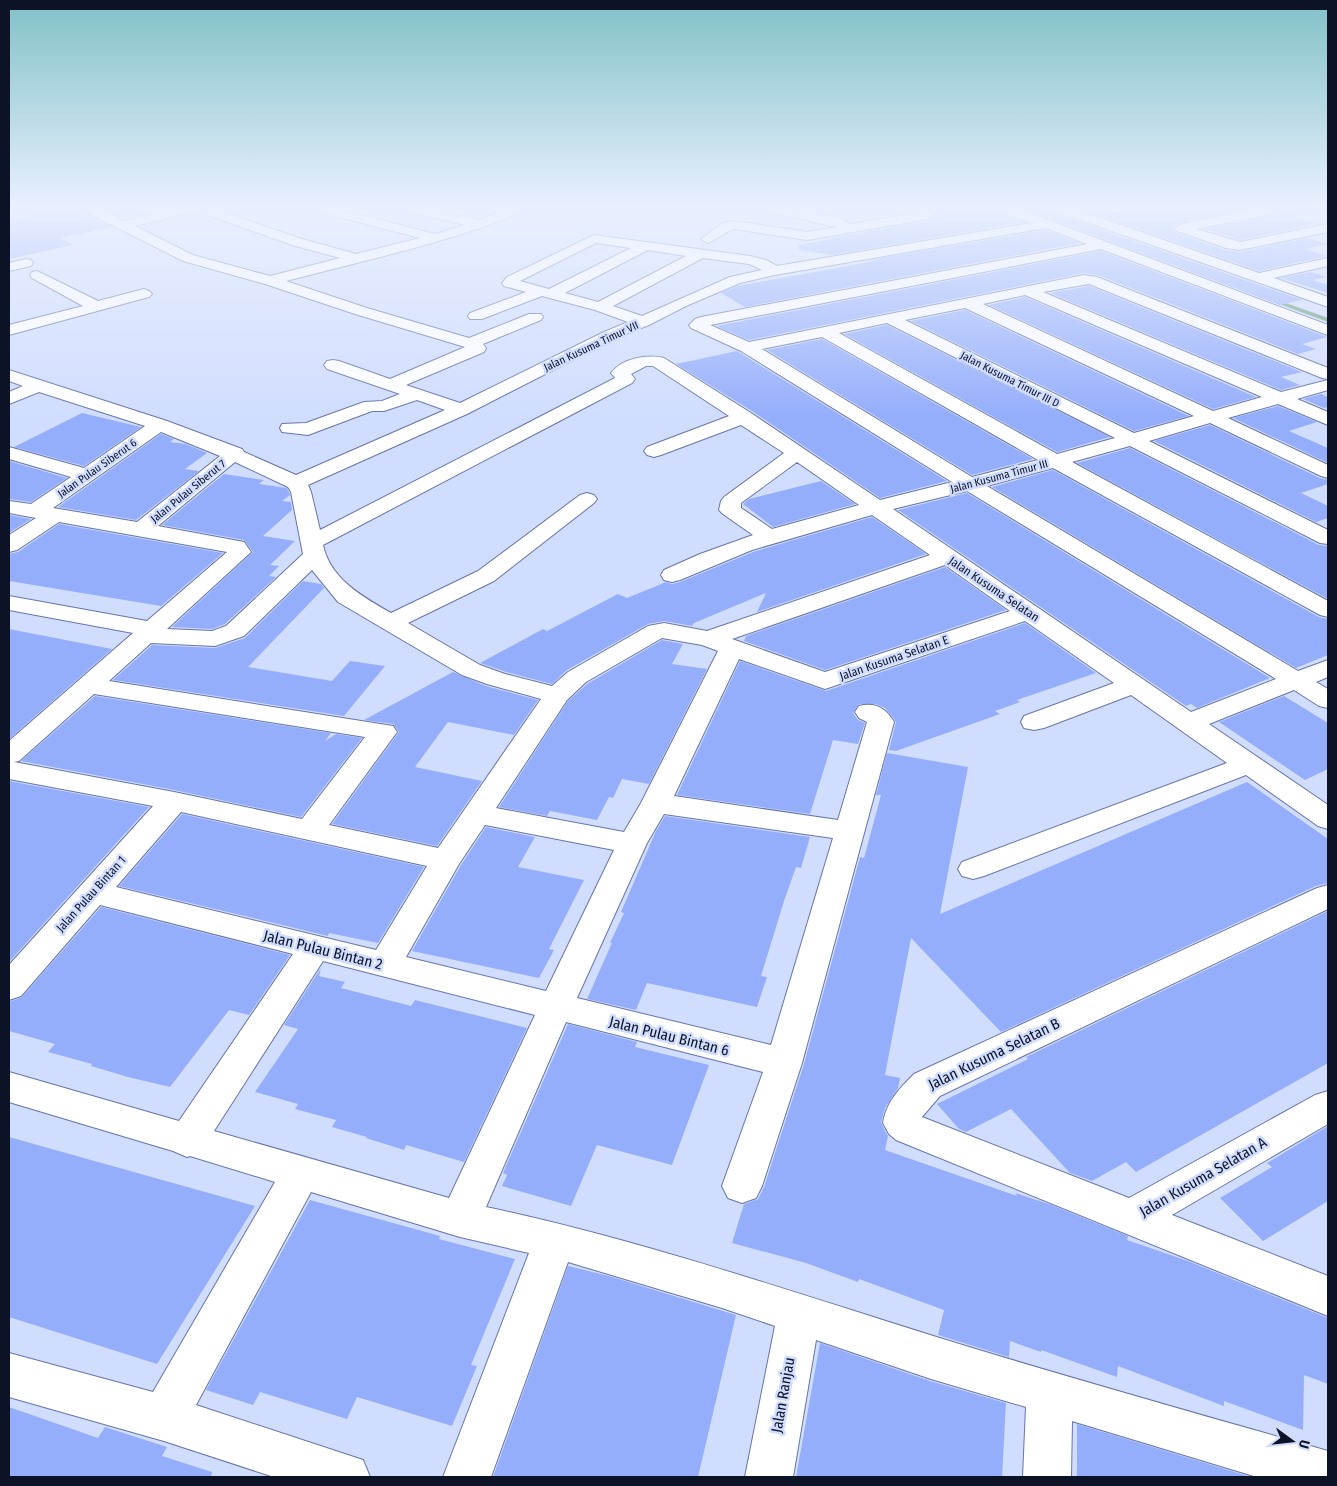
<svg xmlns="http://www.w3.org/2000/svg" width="1337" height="1486" font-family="'Fira Sans Condensed',sans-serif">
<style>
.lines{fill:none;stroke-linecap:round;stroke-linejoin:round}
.stream{fill:#639b76;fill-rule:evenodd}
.building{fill:#95aefb}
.minor-casing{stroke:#6575a8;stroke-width:2}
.minor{fill:#fff;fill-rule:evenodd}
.labels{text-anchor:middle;stroke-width:5;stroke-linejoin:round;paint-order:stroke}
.far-street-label{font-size:11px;fill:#0d1326;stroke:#d1ddff}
.street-label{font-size:12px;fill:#0d1326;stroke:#d1ddff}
.near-street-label{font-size:15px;fill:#0d1326;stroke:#d1ddff}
</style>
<rect width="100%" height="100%" fill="#d1ddff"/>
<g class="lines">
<!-- stream -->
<polygon class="stream" points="1271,299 1275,299 1328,318 1328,322 1271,301"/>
</g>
<!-- building -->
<g class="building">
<polygon points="74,208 112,227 60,238 73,245 9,259 9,221"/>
<polygon points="981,208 996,208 998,213 1024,222 833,255 799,250 799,245 833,239 830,238 928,221 935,216"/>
<polygon points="1021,208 1052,208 1054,213 1302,300 1280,305"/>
<polygon points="1078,208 1251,208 1182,222 1174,226 1173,229 1176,233 1225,250 1240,252 1308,238 1327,244 1304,249 1327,256 1259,271"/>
<polygon points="1281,213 1317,224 1240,240 1205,229"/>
<polygon points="1046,230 1080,243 745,307 721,293 737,286 875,261 870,260"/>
<polygon points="1101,251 1327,337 1302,344 1316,349 1298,354 1098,275 1084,273 749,340 716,326"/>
<polygon points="1311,272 1326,277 1313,280 1328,285 1328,293 1281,278"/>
<polygon points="1089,286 1302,372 1281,377 1300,385 1281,390 1050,293"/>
<polygon points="1025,297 1256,397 1213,409 989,305"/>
<polygon points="965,310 1189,416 1134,431 911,321"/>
<polygon points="887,325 1110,437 1057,452 844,334"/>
<polygon points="822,339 1033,459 972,475 767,350"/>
<polygon points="737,351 740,353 947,481 880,498 752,411 676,364"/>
<polygon points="1321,394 1328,397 1328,407 1324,408 1303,399"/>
<polygon points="1278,406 1317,422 1289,431 1328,448 1328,463 1233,418"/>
<polygon points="82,413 141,427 84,466 14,447"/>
<polygon points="1210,425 1320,478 1328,480 1328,484 1301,493 1328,506 1328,518 1316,522 1154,441"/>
<polygon points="161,434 174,439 170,442 186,444 207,453 185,469 199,471 136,520 58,507"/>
<polygon points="1130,448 1319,545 1328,546 1328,599 1077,463"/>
<polygon points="9,461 67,478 31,502 9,499"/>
<polygon points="1053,470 1319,617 1328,619 1328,655 1296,668 992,487"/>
<polygon points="224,474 264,480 259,484 287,488 290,495 282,501 291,502 292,510 263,536 295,541 270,565 279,566 269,576 276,577 225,624 212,629 172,627 253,552 244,540 162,525"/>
<polygon points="821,481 855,504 773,527 743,504 749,499"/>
<polygon points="967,493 1270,678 1197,708 1191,704 1186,706 898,510"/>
<polygon points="9,515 31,519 9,533"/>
<polygon points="872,517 926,554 757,612 766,593 694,623 692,626 664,621 648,624 567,670 552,684 506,672 480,663 543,629 547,631 618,594 627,598 666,582 672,584 680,582 753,552"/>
<polygon points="59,524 223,553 161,606 9,581 9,554 18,552"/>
<polygon points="945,567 1006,610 825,670 744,641 746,636"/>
<polygon points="303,581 321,584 324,588 248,667 332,681 350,661 385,666 344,716 113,680 152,645 215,648 245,638"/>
<polygon points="1025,623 1096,673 1017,700 1020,702 995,711 1000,714 896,751 889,750 896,722 892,716 885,708 876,704 859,704 853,713 858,720 865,723 858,744 833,740 810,814 677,795 740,661 826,691"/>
<polygon points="9,629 112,649 9,739"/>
<polygon points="662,640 683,644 672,664 707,669 649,784 622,779 613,798 609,797 597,820 550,811 547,816 499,807 568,701 587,684"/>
<polygon points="453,672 486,686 538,700 514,735 448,722 415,767 482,781 437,846 332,824 399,732 393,724 364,720"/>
<polygon points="95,696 331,733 325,741 336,734 362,738 301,817 174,790 21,761"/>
<polygon points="1284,696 1328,723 1328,769 1305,780 1219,722"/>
<polygon points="887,753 968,767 940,914 1247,782 1328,839 1328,883 1316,886 1001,1032 911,938 885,1075 900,1078 898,1088 885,1108 881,1123 888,1136 885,1150 1017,1196 1015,1193 1049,1204 1128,1236 1127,1240 1188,1261 1328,1318 1328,1384 1304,1375 1303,1430 1224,1401 1224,1406 1118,1366 1117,1377 1041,1350 1041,1352 1010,1341 1009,1357 938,1335 944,1310 859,1279 858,1282 806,1263 732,1243 744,1204 758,1199 764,1187 804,1064 860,857 864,858 881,795 876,795"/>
<polygon points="9,781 149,807 9,962"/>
<polygon points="182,814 424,867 378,943 329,933 328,936 119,886"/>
<polygon points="665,816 810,837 801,868 796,867 784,901 761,976 767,977 757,1007 647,983 636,1010 587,999 612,943 610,943 624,913 621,912 656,831"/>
<polygon points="486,827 535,837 518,867 584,880 549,949 554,950 539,978 412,951 461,865"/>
<polygon points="101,907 290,955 249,1015 229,1010 170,1087 128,1077 91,1066 92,1064 48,1052 55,1044 9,1031 9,1002 22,997"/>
<polygon points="1328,911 1328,1063 1136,1172 1126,1162 1092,1181 1070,1173 1011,1109 966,1132 959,1129 937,1104 1028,1059 1026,1057"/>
<polygon points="321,968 319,976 345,982 341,988 411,1006 415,1000 527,1028 464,1162 406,1145 404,1150 366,1138 367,1137 332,1127 336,1120 295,1109 298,1104 255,1092 298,1029 284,1025"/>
<polygon points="568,1024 637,1042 635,1047 709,1065 672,1165 597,1145 571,1206 502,1186 507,1175 503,1173"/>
<polygon points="1328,1126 1328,1201 1263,1241 1220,1198 1272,1167 1267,1163"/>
<polygon points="9,1137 255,1206 157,1364 9,1317"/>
<polygon points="310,1200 440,1236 439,1239 515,1259 471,1365 477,1366 452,1426 357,1397 347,1419 260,1392 253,1405 206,1390"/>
<polygon points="568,1266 609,1276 736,1315 698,1477 493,1477"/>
<polygon points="820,1343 930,1381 1006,1403 1002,1477 796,1477"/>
<polygon points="9,1407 98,1438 105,1427 167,1447 162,1456 212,1472 211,1477 9,1477"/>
<polygon points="1077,1424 1251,1477 1077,1477"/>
</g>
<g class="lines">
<defs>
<g id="minor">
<path d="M83,208H99L124,221L178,208H211L302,239L356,254L420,238L323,213L322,210L323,208H335L435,234L465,225L406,211L405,208H428L479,220L509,208H526L525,211C448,243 366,260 286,281L367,308L469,338L529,314H541L543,317L541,320L483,344L486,348L484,352L406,385L460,403L604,332L628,322L595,310L542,296L482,319H470L468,316L470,313L526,292L504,286L502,283L507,277L594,235L750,256L766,260L777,266L1031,223L999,211L998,208H1016L1328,325V335L1322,333L1101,249L710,325L749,342L1084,275L1097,277L1328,368V379L1322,378L1089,284L1043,292L1281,392L1328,380V390L1297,399L1328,412V425L1278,404L1228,418L1328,465V478L1321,476L1210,423L1149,441L1328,530V544L1320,543L1130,446L1072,462L1328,601V617L1320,615L1053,468L987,486L1298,671L1328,660V677L1316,682L1328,689V708L1319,706L1294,690L1209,724L1328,805V829L1318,826L1246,775L984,876L973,879L962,876L958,869L962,862L1227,763L1131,695L1044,728L1034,730L1024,728L1021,722L1024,716L1114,683L1025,621L825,689L739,659L674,796L838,820L867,722L859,718L855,712L859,706C875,702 886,708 894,722L802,1063L762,1186L756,1198L742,1203L728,1198L722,1186L763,1072L566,1022L486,1207C637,1239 783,1289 930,1335C1062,1376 1195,1413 1328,1451V1477H1257L1072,1421L1071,1477H1023L1026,1407L931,1379L816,1340L793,1477H745L775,1326L722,1308L568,1262L491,1477H443L529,1253L460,1237L311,1192L196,1405L363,1460L370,1477H274L164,1441L9,1397V1353L153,1392L275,1182L190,1156L187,1157L173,1151L9,1102V1072L179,1121L293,954L100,905L21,996L9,1000V965L153,806L9,779V741L133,633L9,610V596L147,621L227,552L59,522L17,550L9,552V535L36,518L9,513V501L31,504L71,477L9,459V447L84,468L145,426L39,392L9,404V392L23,386L9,381V370L167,421L242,449L244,452L296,475L445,410L417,400L384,411H372L308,435L282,432L280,428L282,424L306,423L364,402L382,401L400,394L327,369L324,365L327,361L333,360L339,361L390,379L465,347L355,314L265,284L183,261L84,211ZM196,211L292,245L340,258L270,276L193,255L135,226ZM1046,228L1087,244L701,317L695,319L689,325L691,328L741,351L952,482L880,500L751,413L664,358C647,354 622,358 611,373L615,378L320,530L311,492L308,485L467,414L616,338L649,325L686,306L740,283L775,275ZM596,243L631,248L549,289L520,281ZM648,250L686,256L598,302L565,293ZM703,258L749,264L762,270L730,277L642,316L613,306ZM1025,295L1262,397L1213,411L983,304ZM965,308L1194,416L1134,433L905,320ZM887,323L1115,438L1057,454L839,333ZM822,337L1038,460L972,477L762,349ZM646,366H653L729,416L647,447L644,451L647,455L654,457L661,455L741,425L784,453L724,497L721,501L719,510L723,514L753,535L700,554L664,570L661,575L664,580L672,582L680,580L752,550L872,515L930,555L707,631L664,623L648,626L568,672L552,686L505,674L480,665L408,623L494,581L594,503L597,499L594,495L587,493L580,495L478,571L391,613C363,597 330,579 323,545L632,383L635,379L631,374ZM161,432L220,456L137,522L53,508ZM235,462L288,487L291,492L303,554L226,626L212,631L167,629L251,552L244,542L158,526ZM797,462L859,505L772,529L741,508V503ZM967,491L1276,679L1191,712L893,509ZM945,565L1010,611L825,672L732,639ZM312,570L338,602L462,675L487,684L541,699L438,848L329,825L397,732L393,726L109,681L151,643L215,646L244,636ZM662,638L702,645L718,651L641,803L624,832L496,808L567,700L586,682ZM94,694L365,737L302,819L174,792L14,762L19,761ZM181,812L427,866L376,950L116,887ZM664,814L833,838L771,1045L577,998L647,843ZM485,825L614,850L546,991L406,957L459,864ZM323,961L535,1015L449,1198L214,1131Z"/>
<polygon points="763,208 789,208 839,218 851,224 928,211 934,215 928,219 807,240 733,229 708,243 701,239 723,223 733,221 807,232 837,227 764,211"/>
<polygon points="1054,208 1072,208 1259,273 1328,258 1328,266 1274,278 1328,297 1328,307 1055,211"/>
<polygon points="1261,208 1286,208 1280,212 1197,229 1240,242 1328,224 1328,232 1240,250 1226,248 1177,231 1175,228 1182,224"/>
<polygon points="26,259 31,260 33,263 31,266 9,271 9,263"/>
<polygon points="37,271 98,301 144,289 149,291 152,294 149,297 9,335 9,325 83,306 32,278 30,275 32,272"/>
<path d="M1328,885V909L940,1096L922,1117L1129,1198L1315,1095L1328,1091V1124L1172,1215L1328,1276V1316L896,1140L889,1134L883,1123C886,1102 900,1088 914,1074L1317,888Z"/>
</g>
</defs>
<!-- minor casing -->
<use href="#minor" class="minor-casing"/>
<!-- minor -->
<use href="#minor" class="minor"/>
</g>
<!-- sky -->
<linearGradient id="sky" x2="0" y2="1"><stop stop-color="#81c1c8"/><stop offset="0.5" stop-color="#eaf0ff"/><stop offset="1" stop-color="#eaf0ff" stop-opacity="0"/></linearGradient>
<rect width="1337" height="416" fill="url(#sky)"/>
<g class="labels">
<!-- far-street labels -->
<g class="far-street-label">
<text transform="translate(591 346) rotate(-25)" y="4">Jalan Kusuma Timur VII</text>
<text transform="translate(1010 379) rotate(27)" y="4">Jalan Kusuma Timur III D</text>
<text transform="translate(97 468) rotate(-35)" y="4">Jalan Pulau Siberut 6</text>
<text transform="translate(999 476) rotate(-15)" y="4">Jalan Kusuma Timur III</text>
<text transform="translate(188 491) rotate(-39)" y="4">Jalan Pulau Siberut 7</text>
</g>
<!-- street labels -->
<g class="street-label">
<text transform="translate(994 589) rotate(34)" y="4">Jalan Kusuma Selatan</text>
<text transform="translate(894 658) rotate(-19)" y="4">Jalan Kusuma Selatan E</text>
<text transform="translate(91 894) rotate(-48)" y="4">Jalan Pulau Bintan 1</text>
</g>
<!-- near-street labels -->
<g class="near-street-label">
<text transform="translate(323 950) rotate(14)" y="5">Jalan Pulau Bintan 2</text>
<text transform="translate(669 1036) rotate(14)" y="5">Jalan Pulau Bintan 6</text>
<text transform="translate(994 1054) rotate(-26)" y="5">Jalan Kusuma Selatan B</text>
<text transform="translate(1203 1177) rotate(-30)" y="5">Jalan Kusuma Selatan A</text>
<text transform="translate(783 1395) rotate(-80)" y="5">Jalan Ranjau</text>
</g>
</g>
<!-- border -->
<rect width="1337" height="1486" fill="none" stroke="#0d1326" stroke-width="20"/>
<!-- north arrow -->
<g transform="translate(1292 1441) rotate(105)" stroke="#d1ddff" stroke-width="4" paint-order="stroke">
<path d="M0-4L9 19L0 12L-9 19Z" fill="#0d1326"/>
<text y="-8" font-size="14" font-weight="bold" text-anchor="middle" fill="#0d1326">U</text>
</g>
</svg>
